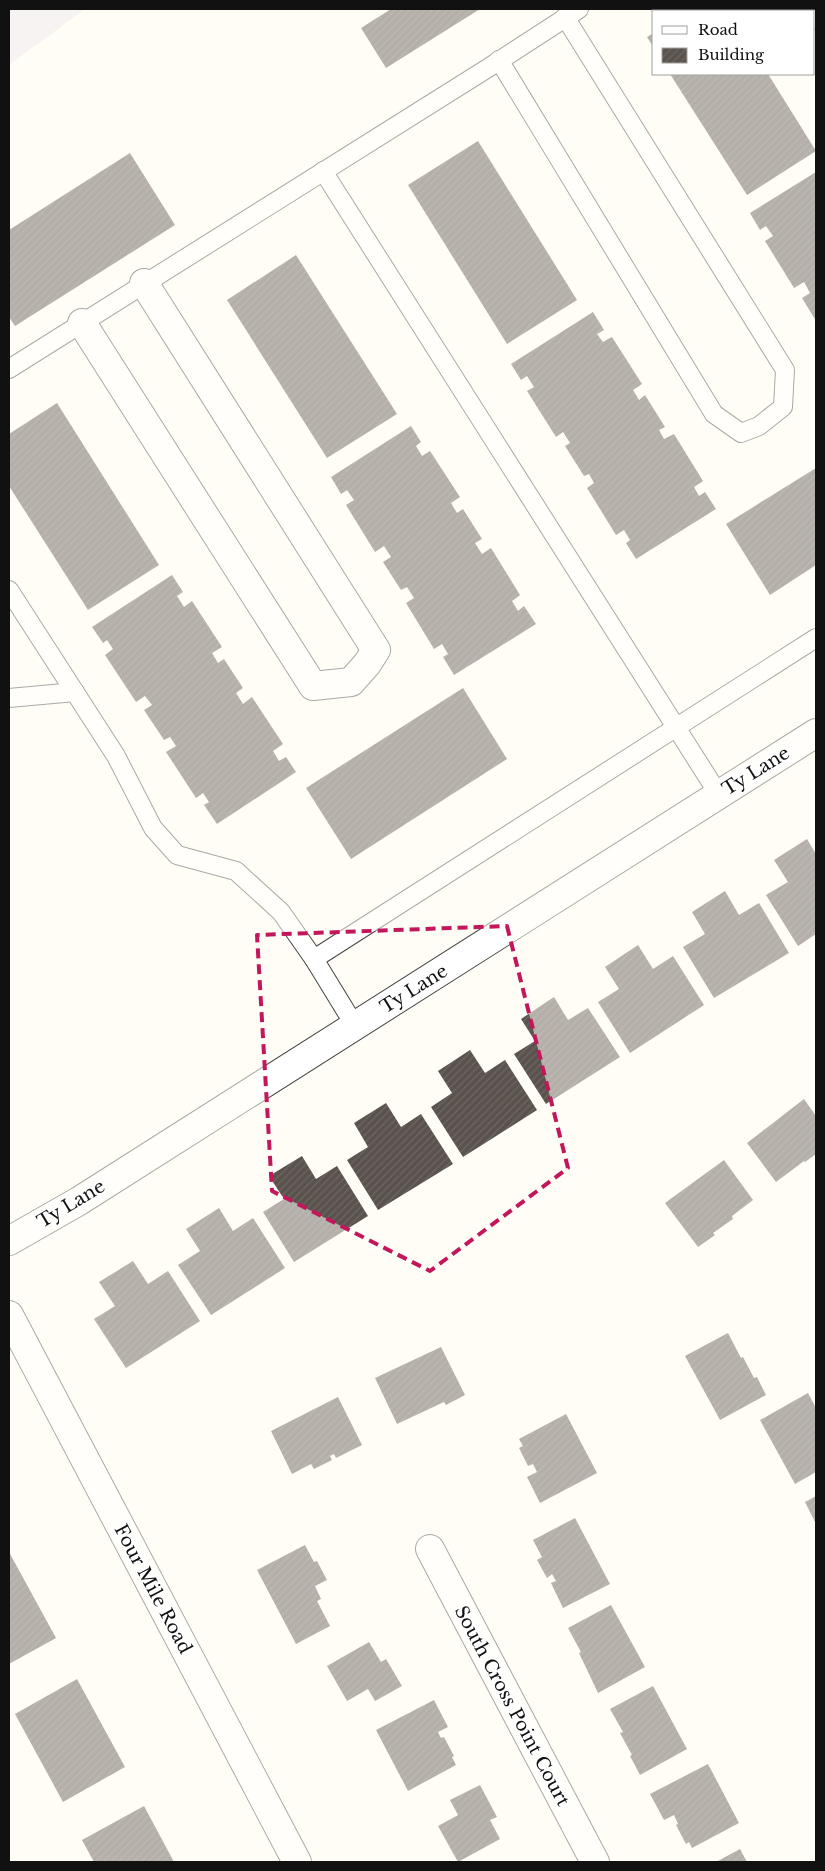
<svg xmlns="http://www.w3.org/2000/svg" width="825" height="1871" font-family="'Libre Baskerville',serif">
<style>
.industrial{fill:#eee6ef}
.building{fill:url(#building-hatch)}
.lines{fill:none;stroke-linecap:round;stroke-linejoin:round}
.service-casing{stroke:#444;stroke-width:20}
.minor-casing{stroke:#444;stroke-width:30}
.tertiary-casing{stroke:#444;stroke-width:30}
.service{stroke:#fff;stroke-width:18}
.minor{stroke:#fff;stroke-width:28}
.tertiary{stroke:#fff;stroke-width:28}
.marked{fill:none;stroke:#c2185b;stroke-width:4;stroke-dasharray:10 6;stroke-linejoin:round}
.labels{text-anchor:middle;stroke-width:5;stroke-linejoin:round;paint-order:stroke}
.street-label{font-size:18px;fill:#111;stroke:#fff}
</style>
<defs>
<pattern id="building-hatch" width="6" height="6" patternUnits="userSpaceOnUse" patternTransform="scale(1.25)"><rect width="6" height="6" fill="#5a524d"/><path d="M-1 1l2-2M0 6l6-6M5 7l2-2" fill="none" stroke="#6d6662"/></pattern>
</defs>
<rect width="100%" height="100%" fill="#fffdf5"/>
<!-- industrial -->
<polygon class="industrial" points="9,9 85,9 9,65"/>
<!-- building -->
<g class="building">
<polygon points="391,9 480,9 386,68 361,28"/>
<polygon points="692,9 727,9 728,11 688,11"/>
<polygon points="654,33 654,48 647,37"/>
<polygon points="670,74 768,74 816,151 747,195"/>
<polygon points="478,141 577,300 507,344 408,185"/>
<polygon points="130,153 175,225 15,326 9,317 9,230"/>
<polygon points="816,172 816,321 802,298 810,293 804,282 794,288 765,241 773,236 766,226 760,230 750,213"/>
<polygon points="296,255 397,414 327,458 227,300"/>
<polygon points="593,312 604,330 597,334 603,342 612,337 642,384 633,390 639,400 645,395 665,427 659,430 664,439 674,434 703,481 694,487 699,496 705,492 716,509 636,559 626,543 630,540 624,530 616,535 587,488 594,483 589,474 584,476 565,446 570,443 563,432 556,437 527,391 534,387 527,376 521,380 511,364"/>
<polygon points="57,403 159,565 88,610 9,486 9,434"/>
<polygon points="411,426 421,442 416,446 422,456 430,451 460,497 451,503 457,513 463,509 482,539 475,543 482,554 491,548 520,595 512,601 518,611 524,606 536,624 454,675 443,657 448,654 442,644 434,649 406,603 414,598 407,587 401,590 383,562 391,557 384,546 375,552 346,505 354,500 347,490 341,494 331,477"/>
<polygon points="816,468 816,565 770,595 726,524"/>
<polygon points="172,575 183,592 177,596 184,607 192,601 222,647 212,653 218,663 224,659 243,688 236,693 243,704 252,697 283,744 273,751 279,761 286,757 296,772 217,824 204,805 209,802 203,793 196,798 166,752 176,746 170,737 164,740 144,710 152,705 145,696 136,702 105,655 113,649 107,640 103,643 92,627"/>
<polygon points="463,688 507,759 351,859 306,788"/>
<polygon points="807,839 816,854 816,934 798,946 766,895 788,882 774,860"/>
<polygon points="725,891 739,915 759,903 789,953 714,998 683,947 705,934 692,912"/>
<polygon points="638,945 653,969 673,956 704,1005 630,1053 598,1002 619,989 605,967"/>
<polygon points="554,997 568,1020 588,1008 620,1057 546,1104 514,1054 535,1041 521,1019"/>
<polygon points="470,1050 485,1073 505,1060 537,1110 463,1157 431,1107 452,1093 438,1071"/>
<polygon points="804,1099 816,1116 816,1154 805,1162 804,1161 776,1182 747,1143"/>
<polygon points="386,1103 401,1127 421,1114 453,1164 378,1210 347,1160 368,1147 354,1123"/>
<polygon points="302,1156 316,1179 337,1166 368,1216 294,1262 263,1212 284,1199 269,1176"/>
<polygon points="724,1160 753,1200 732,1216 733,1219 713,1233 715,1235 698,1247 665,1203"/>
<polygon points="219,1208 233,1231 253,1218 285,1268 211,1315 178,1265 200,1251 186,1229"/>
<polygon points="133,1261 148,1284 168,1271 200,1321 126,1368 94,1319 115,1306 99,1282"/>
<polygon points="728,1333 741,1358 743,1357 754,1378 757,1377 766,1395 720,1420 685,1356"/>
<polygon points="441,1347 465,1395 446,1405 444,1402 397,1424 375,1378"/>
<polygon points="808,1393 816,1408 816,1472 795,1484 760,1420"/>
<polygon points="338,1397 362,1445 336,1458 334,1454 330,1456 332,1460 314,1469 311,1464 292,1474 271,1431"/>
<polygon points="566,1414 597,1473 540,1503 527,1477 537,1472 533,1464 528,1466 519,1448 523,1446 519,1439"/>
<polygon points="816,1496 816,1524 805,1502"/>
<polygon points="575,1518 610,1584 563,1608 551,1583 556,1581 552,1574 547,1578 537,1560 542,1557 533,1540"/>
<polygon points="305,1545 314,1562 317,1561 327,1580 315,1586 321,1599 317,1601 330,1626 296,1644 257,1570"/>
<polygon points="9,1552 56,1638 9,1664"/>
<polygon points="611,1605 645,1667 598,1693 579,1653 581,1652 568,1628"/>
<polygon points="369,1642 381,1662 386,1659 402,1686 375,1701 368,1689 347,1701 327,1666"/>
<polygon points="77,1679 125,1767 63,1802 15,1714"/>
<polygon points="653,1686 687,1749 640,1775 630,1756 632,1755 620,1733 623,1732 610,1709"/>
<polygon points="434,1700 448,1727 438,1732 441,1738 444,1737 454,1756 452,1757 456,1765 408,1791 376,1730"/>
<polygon points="708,1764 739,1823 692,1848 689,1842 686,1844 676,1825 678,1824 674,1815 664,1820 650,1794"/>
<polygon points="480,1785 497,1817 490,1820 500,1839 458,1862 438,1826 458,1815 450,1800"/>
<polygon points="144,1806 174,1862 94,1862 82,1840"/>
<polygon points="740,1849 747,1862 716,1862"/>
</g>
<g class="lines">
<defs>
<g id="service">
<polyline points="814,16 816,20"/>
<polyline points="499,60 714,414 741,433 759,426 783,407 785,370 565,17"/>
<polyline points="323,171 719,795"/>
<polyline points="9,369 488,68 579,9"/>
<polyline points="9,590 116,756 153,828 177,855 236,871 281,912 314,959 355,1026"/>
<polyline points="9,698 75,692"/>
<polyline points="314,959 816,638"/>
</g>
<g id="minor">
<polyline points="82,323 313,686 351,682 367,664 376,650 144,283"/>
<polyline points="9,1241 79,1201 816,733"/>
<polyline points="430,1549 595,1862"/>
</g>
<polyline id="tertiary" points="9,1315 297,1862"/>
</defs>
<!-- service casing -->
<use href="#service" class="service-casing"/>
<!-- minor casing -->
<use href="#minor" class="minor-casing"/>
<!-- tertiary casing -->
<use href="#tertiary" class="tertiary-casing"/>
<!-- service -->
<use href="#service" class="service"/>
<!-- minor -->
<use href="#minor" class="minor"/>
<!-- tertiary -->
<use href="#tertiary" class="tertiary"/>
</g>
<!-- marked area -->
<path d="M0 0H825V1871H0ZM507,926L568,1168L430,1271L272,1191L257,935Z" fill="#fffdf5" fill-opacity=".55" fill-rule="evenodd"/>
<path class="marked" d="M507,926L568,1168L430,1271L272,1191L257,935Z"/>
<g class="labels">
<!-- street labels -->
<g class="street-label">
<text transform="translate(756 771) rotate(-32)" y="6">Ty Lane</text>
<text transform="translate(414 989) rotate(-32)" y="6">Ty Lane</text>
<text transform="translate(71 1204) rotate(-31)" y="6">Ty Lane</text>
<text transform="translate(153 1589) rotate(62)" y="6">Four Mile Road</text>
<text transform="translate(512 1706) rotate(62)" y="6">South Cross Point Court</text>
</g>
</g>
<!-- border -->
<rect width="825" height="1871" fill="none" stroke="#111111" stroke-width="20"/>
<!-- legend -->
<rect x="652" y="10" width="162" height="65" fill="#ffffff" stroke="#a0a0a0"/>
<rect x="662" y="26" width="25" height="8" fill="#ffffff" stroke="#a0a0a0"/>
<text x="698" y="35" font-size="15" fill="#111111">Road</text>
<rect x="662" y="48" width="25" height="15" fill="url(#building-hatch)" stroke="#a0a0a0"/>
<text x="698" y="60" font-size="15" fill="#111111">Building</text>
</svg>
